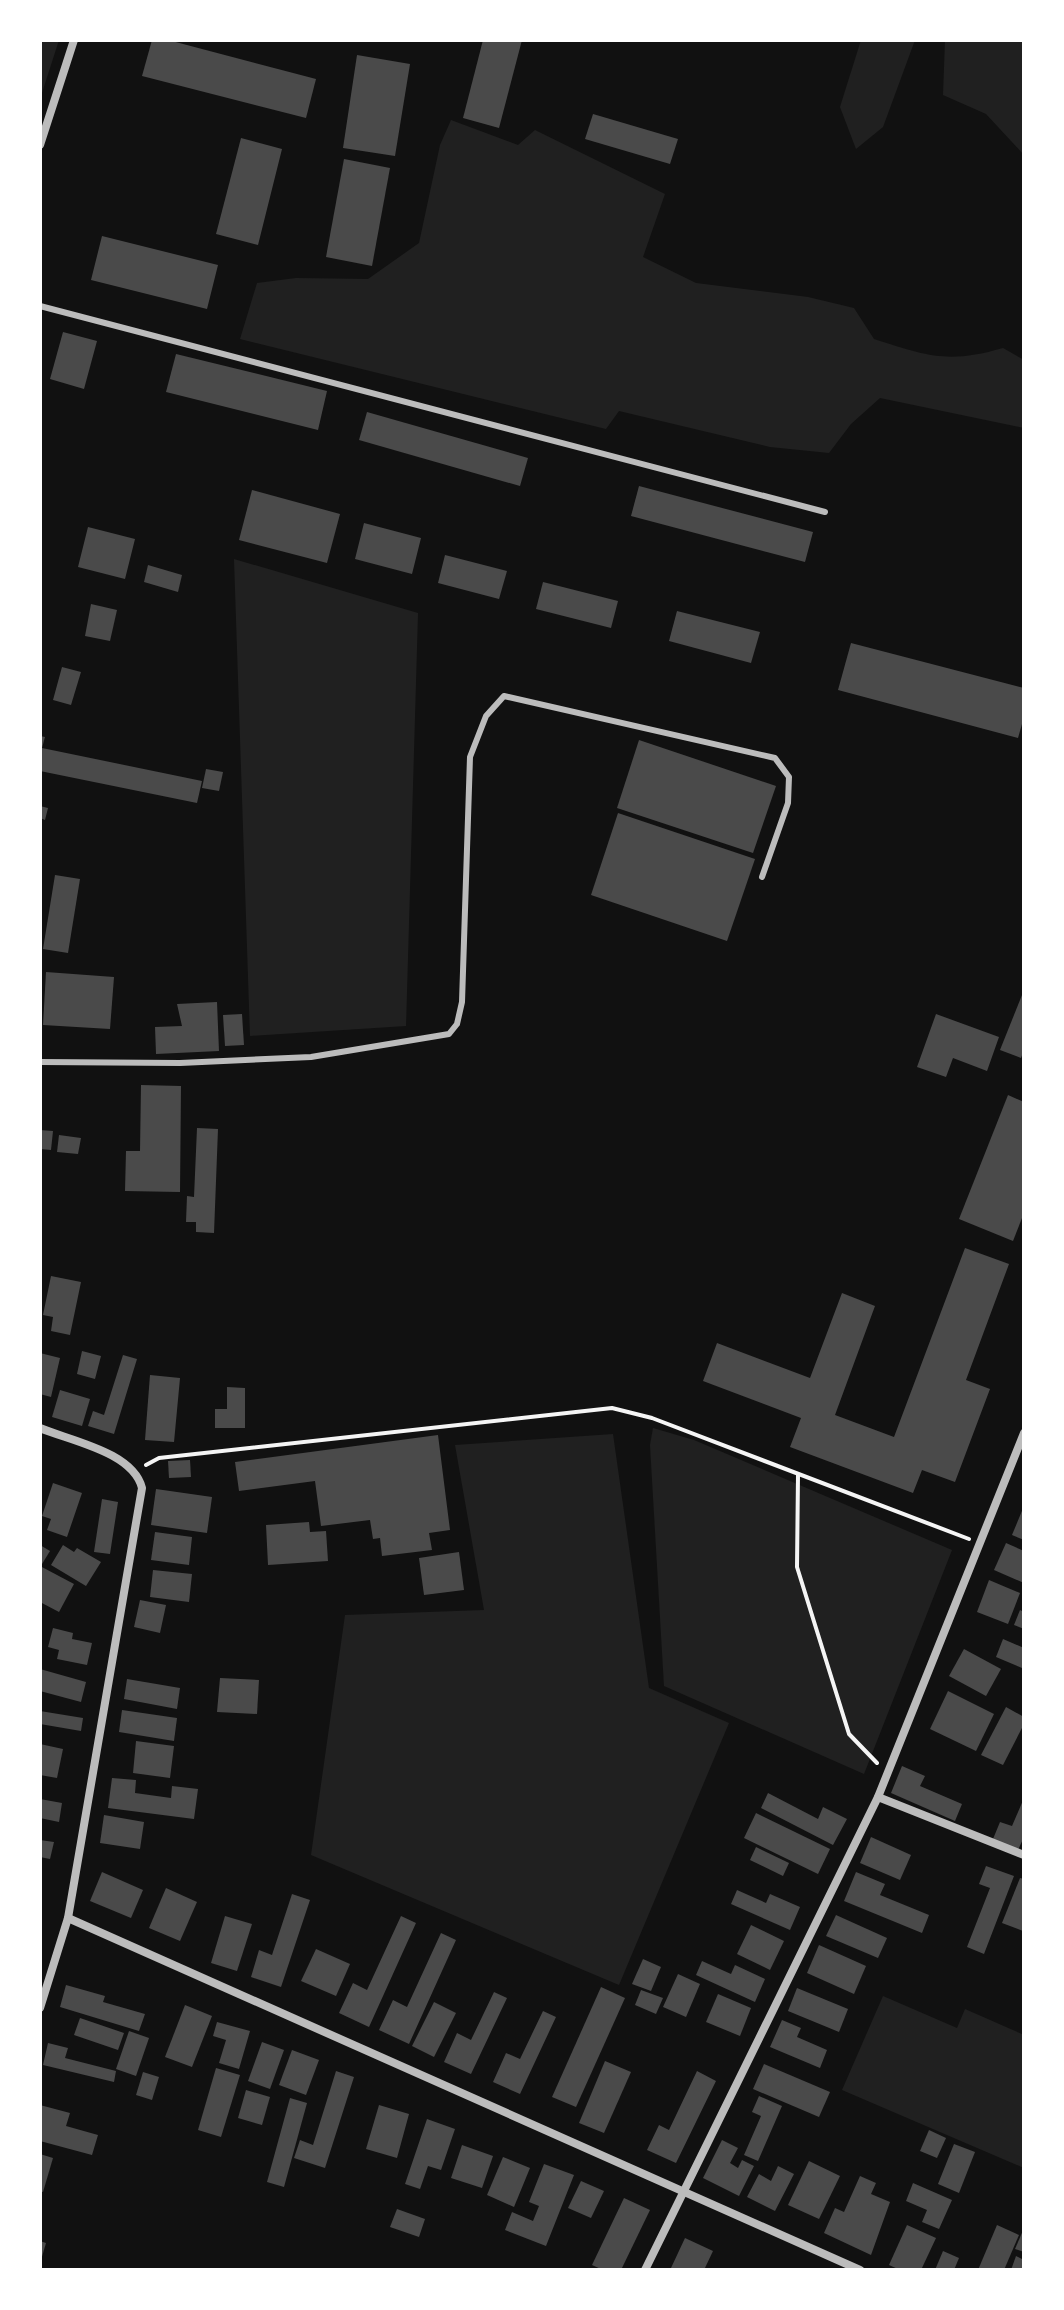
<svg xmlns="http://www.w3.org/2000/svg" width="1064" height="2310" font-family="Overpass,sans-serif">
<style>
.green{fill:#202020}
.building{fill:#4a4a4a}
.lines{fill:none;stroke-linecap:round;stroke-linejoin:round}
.path{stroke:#f5f5f5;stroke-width:4}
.service{stroke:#bcbcbc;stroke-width:6}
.minor{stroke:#bcbcbc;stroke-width:8}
</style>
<rect width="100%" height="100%" fill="#111"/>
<!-- green -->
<g class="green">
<polygon points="40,40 59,40 40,99"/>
<polygon points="861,40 915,40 883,127 856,149 840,107"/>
<polygon points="945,40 1024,40 1024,155 986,114 943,95"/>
<path d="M451,120L518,145L535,130L665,194L643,257L696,283L808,297L854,308L874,339C927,356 948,364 1003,348L1024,360V428L880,398L851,424L829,453L770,447L619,411L606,429L240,339L257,283L296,278L368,279L419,243L440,145Z"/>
<polygon points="234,559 418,613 406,1026 250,1036"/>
<polygon points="653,1428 694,1440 952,1550 864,1774 664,1686 650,1445"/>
<polygon points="613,1434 649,1688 729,1723 619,1985 311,1855 345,1615 484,1610 455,1445"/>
<polygon points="883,1996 957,2028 965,2009 1024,2035 1024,2168 842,2090"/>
</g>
<!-- building -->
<g class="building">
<polygon points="152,40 168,40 316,79 306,118 142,76"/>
<polygon points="483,40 522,40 499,128 463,118"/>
<polygon points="357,55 410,64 395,156 343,148"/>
<polygon points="593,114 678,139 670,164 585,139"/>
<polygon points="241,138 282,149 258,245 216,234"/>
<polygon points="344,159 390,168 372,266 326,257"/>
<polygon points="102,236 218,265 207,309 91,280"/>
<polygon points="63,332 97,341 84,389 50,379"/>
<polygon points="176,354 327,391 318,430 166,392"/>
<polygon points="367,412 528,458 520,486 359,440"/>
<polygon points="639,486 813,532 805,562 631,516"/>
<polygon points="252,490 340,514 327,563 239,540"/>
<polygon points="364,523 421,538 412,574 355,559"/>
<polygon points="88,527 135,539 125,579 78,567"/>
<polygon points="445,555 507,571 499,599 438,583"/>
<polygon points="148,565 182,575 178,592 144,582"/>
<polygon points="543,582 618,601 611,628 536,609"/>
<polygon points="91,604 117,610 110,641 85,636"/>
<polygon points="677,611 760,632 751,663 669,641"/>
<polygon points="851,643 1024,688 1024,717 1018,738 838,690"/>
<polygon points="62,667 81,672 71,705 53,700"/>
<polygon points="40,736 45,737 42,748 202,781 197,803 40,771"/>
<polygon points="639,740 776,786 753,853 617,808"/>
<polygon points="206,769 223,772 219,791 202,788"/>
<polygon points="40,806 48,808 45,820 40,818"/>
<polygon points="618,813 755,859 727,941 591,895"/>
<polygon points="55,875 80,879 68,953 43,949"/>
<polygon points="46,972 114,977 110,1029 43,1025"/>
<polygon points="1024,990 1024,1050 1021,1058 1000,1050"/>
<polygon points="217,1002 219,1051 156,1054 155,1027 182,1026 177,1004"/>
<polygon points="242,1014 244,1045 225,1046 223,1015"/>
<polygon points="936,1014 999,1037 987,1071 953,1058 946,1077 917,1067"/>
<polygon points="141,1085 181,1086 180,1192 125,1191 126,1151 140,1151"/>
<polygon points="1008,1095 1024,1102 1024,1213 1013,1241 959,1219"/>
<polygon points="197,1128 218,1129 214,1233 196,1232 196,1222 186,1222 187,1196 194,1197"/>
<polygon points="40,1130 53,1131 51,1150 40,1149"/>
<polygon points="59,1135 81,1138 78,1154 57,1152"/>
<polygon points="965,1248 1009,1264 966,1380 990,1389 955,1482 922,1470 913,1493 790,1447 801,1418 703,1381 717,1343 810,1378 842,1293 875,1306 835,1415 894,1437"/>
<polygon points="51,1276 81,1282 70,1335 51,1331 53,1317 43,1315"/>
<polygon points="82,1351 101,1356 95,1379 77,1374"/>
<polygon points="40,1353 60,1358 51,1397 40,1394"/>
<polygon points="123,1355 137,1359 114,1434 88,1426 93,1411 104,1415"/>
<polygon points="150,1375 180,1378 174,1442 145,1440"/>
<polygon points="227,1387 245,1388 245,1428 215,1428 215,1409 227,1409"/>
<polygon points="60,1390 90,1399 82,1426 52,1417"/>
<polygon points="438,1435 450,1530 429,1533 432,1550 382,1556 380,1538 373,1539 370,1520 321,1526 315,1481 239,1491 235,1462"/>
<polygon points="190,1460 191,1477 169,1478 168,1461"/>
<polygon points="53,1483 82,1493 67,1537 47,1530 51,1519 42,1516"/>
<polygon points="156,1489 212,1497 207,1533 151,1525"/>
<polygon points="102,1499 118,1502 110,1554 94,1552"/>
<polygon points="1024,1506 1024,1540 1012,1535"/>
<polygon points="309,1522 310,1532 326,1531 328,1561 268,1565 266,1525"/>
<polygon points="155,1532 192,1537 189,1565 151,1560"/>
<polygon points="1006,1543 1024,1551 1024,1583 994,1570"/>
<polygon points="40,1545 50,1551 42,1564 40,1563"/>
<polygon points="63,1545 74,1552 77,1548 101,1562 86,1586 51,1565"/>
<polygon points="459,1552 464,1590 424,1595 419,1558"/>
<polygon points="40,1566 74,1584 59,1612 40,1602"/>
<polygon points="153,1570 192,1574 189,1602 150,1597"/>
<polygon points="989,1580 1020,1593 1008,1624 977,1612"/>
<polygon points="140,1600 166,1605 160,1633 134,1627"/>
<polygon points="1020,1610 1024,1612 1024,1629 1014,1625"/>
<polygon points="53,1628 73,1633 72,1639 92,1643 87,1665 57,1659 59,1650 48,1647"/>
<polygon points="1003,1639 1024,1648 1022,1668 996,1657"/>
<polygon points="964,1649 1001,1669 986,1696 949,1676"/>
<polygon points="40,1669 86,1682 81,1702 40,1691"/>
<polygon points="220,1678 259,1680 257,1714 217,1712"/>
<polygon points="127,1679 180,1688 177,1709 124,1699"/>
<polygon points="948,1691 994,1714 976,1751 930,1729"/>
<polygon points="1006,1707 1024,1717 1024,1724 1003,1765 981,1755"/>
<polygon points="122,1710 177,1718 174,1741 119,1732"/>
<polygon points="40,1711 83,1718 81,1731 40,1724"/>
<polygon points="136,1741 174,1746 170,1778 133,1773"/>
<polygon points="40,1744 63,1749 57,1778 40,1775"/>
<polygon points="902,1766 925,1776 920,1786 962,1804 955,1821 891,1793"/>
<polygon points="112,1778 136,1780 135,1793 171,1798 172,1786 198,1789 194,1819 108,1808"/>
<polygon points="768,1793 818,1819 823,1807 847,1819 833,1845 761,1808"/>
<polygon points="1024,1798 1024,1837 1018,1850 993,1839 1000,1822 1012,1826"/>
<polygon points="40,1799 62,1803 59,1822 40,1818"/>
<polygon points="756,1813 830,1849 818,1874 744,1838"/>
<polygon points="104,1815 144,1822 140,1849 100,1843"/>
<polygon points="871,1837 911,1855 900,1880 860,1863"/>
<polygon points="40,1840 54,1842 50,1859 40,1857"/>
<polygon points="756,1847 789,1863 783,1876 750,1860"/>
<polygon points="986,1866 1014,1876 984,1954 967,1947 990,1888 979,1884"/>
<polygon points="102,1872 143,1890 131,1918 90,1901"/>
<polygon points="856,1872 885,1884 880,1895 929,1915 922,1933 844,1901"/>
<polygon points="1020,1878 1024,1879 1023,1931 1002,1923"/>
<polygon points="166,1888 197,1902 180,1941 149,1928"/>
<polygon points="737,1890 766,1903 770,1894 800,1907 790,1930 731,1904"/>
<polygon points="292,1894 310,1900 281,1987 251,1977 259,1950 272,1955"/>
<polygon points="836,1915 887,1938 878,1958 826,1936"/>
<polygon points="225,1916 252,1924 237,1971 211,1963"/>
<polygon points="401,1916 416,1923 369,2027 339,2013 353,1983 367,1990"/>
<polygon points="751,1925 784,1941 770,1970 737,1954"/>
<polygon points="441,1933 456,1940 409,2044 379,2030 393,2000 407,2007"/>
<polygon points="819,1945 866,1966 854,1994 807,1973"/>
<polygon points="316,1949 350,1964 336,1996 301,1981"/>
<polygon points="643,1959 661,1967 651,1991 632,1984"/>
<polygon points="702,1961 731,1974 735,1965 765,1979 755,2002 696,1975"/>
<polygon points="678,1974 700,1984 686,2017 663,2007"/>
<polygon points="66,1985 105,1996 103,2002 145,2014 139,2031 60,2007"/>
<polygon points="601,1987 625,1998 576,2107 552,2097"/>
<polygon points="797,1988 848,2009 839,2032 788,2011"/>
<polygon points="641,1990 663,1998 656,2014 635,2005"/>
<polygon points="494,1992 507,1998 471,2074 444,2062 457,2033 471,2040"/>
<polygon points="718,1994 751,2008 740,2036 706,2022"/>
<polygon points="434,2002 456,2013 434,2057 412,2046"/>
<polygon points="185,2005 212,2016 192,2067 165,2057"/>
<polygon points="543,2011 556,2017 520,2094 493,2082 506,2053 520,2059"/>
<polygon points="80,2018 124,2033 118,2050 74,2035"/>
<polygon points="782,2020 801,2028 797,2037 827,2050 820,2068 770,2047"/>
<polygon points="217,2022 250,2031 239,2069 219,2063 226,2040 213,2036"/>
<polygon points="129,2031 149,2038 136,2076 116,2069"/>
<polygon points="262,2042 284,2050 270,2089 248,2081"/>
<polygon points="48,2043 68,2048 65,2058 116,2071 114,2082 43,2065"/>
<polygon points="292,2050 319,2060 306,2095 279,2085"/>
<polygon points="605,2061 631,2072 604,2133 579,2123"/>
<polygon points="764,2064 830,2092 819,2117 753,2089"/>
<polygon points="216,2068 240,2075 221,2137 198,2130"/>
<polygon points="336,2071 354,2077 325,2168 294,2158 300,2140 313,2145"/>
<polygon points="697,2071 716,2081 676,2163 647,2150 659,2125 669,2130"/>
<polygon points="143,2072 159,2077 152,2100 136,2095"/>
<polygon points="246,2090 270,2097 262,2125 238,2118"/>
<polygon points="759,2096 782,2106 758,2161 744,2155 761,2116 752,2112"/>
<polygon points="290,2098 307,2103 284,2187 267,2182"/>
<polygon points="40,2105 70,2113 66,2126 98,2135 92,2155 40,2141"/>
<polygon points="379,2105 409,2114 397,2158 366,2149"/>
<polygon points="427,2119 455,2129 441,2170 428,2166 420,2189 405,2184"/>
<polygon points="929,2130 946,2138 937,2158 920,2151"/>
<polygon points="722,2140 738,2148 730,2163 738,2168 742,2160 754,2166 739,2196 703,2178"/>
<polygon points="954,2144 975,2152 959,2193 938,2184"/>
<polygon points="462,2145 493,2156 482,2188 451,2178"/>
<polygon points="40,2154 53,2158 43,2192 40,2191"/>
<polygon points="503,2157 530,2168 514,2207 487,2195"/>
<polygon points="809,2161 840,2176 819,2219 788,2205"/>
<polygon points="544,2164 574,2175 546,2246 505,2230 512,2212 533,2221 539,2206 529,2202"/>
<polygon points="778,2166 794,2174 775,2211 747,2197 759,2174 771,2181"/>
<polygon points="860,2176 876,2183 871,2194 890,2202 871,2255 824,2233 835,2208 844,2212"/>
<polygon points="581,2181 604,2191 591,2218 568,2208"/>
<polygon points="913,2183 952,2200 939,2229 922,2222 927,2210 906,2201"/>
<polygon points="624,2198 650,2210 621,2270 603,2270 592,2265"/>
<polygon points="397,2209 425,2219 419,2237 390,2227"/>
<polygon points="907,2225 936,2238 921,2270 900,2270 889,2265"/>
<polygon points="997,2225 1019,2235 1004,2270 978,2270"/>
<polygon points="1024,2228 1024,2252 1015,2249"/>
<polygon points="685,2238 713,2251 704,2270 671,2268"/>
<polygon points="40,2241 46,2243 41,2260 40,2260"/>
<polygon points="943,2251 959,2258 954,2270 935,2270"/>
<polygon points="1016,2256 1024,2260 1024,2270 1011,2270"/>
</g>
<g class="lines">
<!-- path -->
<g class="path">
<polyline points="146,1465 159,1458 612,1408 652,1418 969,1539"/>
<polyline points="798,1475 797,1567 849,1734 877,1763"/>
</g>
<!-- service -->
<g class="service">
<polyline points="40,306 825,512"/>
<polyline points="40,1062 180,1063 311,1057 449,1034 457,1024 462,1002 470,757 486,716 504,696 775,758 789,777 788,803 762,877"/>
</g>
<!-- minor -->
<g class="minor">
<polyline points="40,145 74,40"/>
<path d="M40,1428C71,1441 133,1452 142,1488L68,1918L40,2008"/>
<polyline points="878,1797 1024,1855"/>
<polyline points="68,1918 860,2270"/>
<polyline points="645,2270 878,1797 1024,1433"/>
</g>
</g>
<!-- border -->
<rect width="1064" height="2310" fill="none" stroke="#ffffff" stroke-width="84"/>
</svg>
